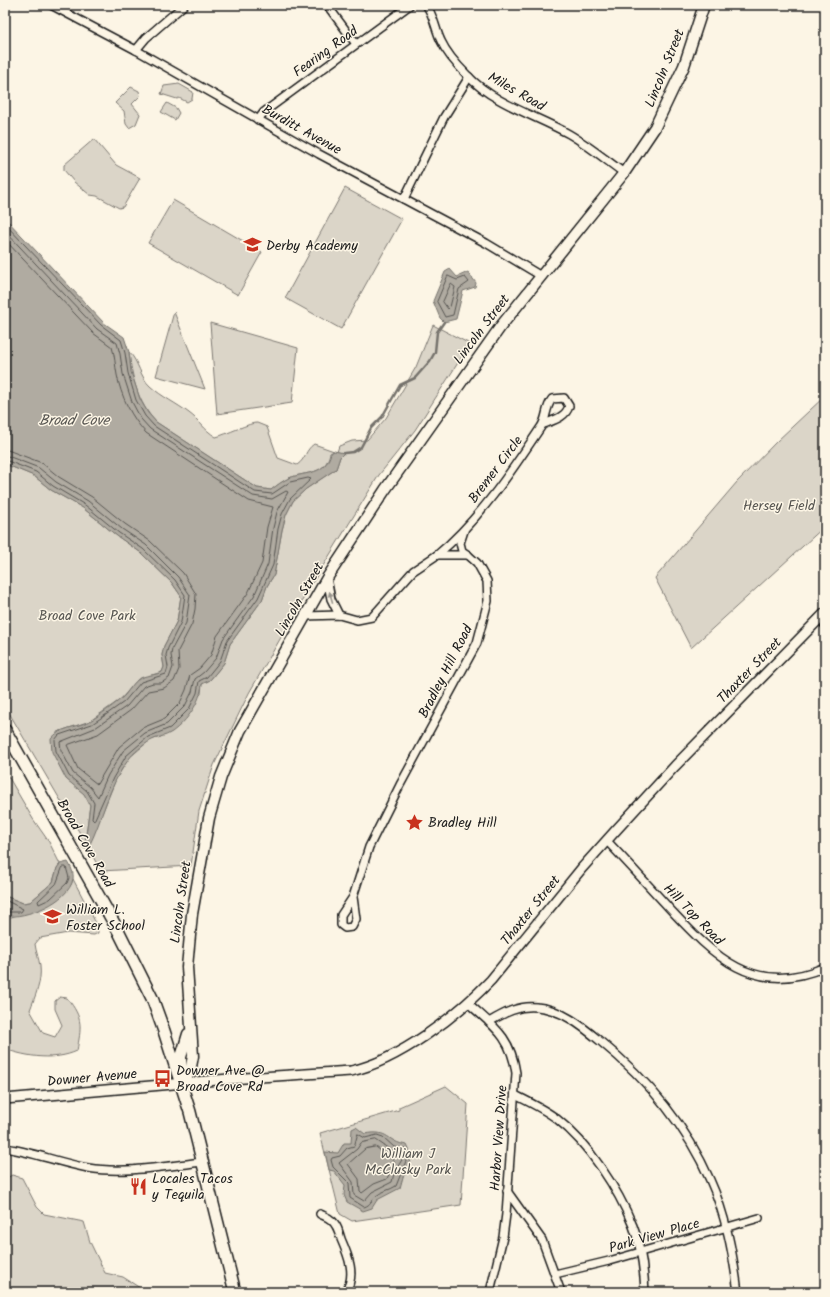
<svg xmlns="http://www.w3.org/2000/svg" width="830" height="1297" font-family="Kalam,sans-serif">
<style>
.green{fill:#dbd5c8;stroke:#7c7872}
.water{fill:#b0aba1;stroke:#75726c}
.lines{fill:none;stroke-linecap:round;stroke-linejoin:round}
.shore{stroke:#575551;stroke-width:1}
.stream{stroke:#75726c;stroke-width:2.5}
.minor-casing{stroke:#1c1c1c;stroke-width:10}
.tertiary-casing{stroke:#1c1c1c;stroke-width:12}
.secondary-casing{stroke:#1c1c1c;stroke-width:13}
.primary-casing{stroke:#1c1c1c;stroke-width:14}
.minor{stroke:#fcf5e5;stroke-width:7}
.tertiary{stroke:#fcf5e5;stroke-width:9}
.secondary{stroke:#fcf5e5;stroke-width:10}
.primary{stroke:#fcf5e5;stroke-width:11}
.oneway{fill:#97938b}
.labels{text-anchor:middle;stroke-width:3;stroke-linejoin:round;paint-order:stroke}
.street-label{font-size:14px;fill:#1c1c1c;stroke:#fcf5e5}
.poi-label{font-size:14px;fill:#1c1c1c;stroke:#fcf5e5;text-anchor:start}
.park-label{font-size:14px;fill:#555450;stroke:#fcf5e5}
.water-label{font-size:15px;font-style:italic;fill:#575551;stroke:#fcf5e5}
</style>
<rect width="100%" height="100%" fill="#fcf5e5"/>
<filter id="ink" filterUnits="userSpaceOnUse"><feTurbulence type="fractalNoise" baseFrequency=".025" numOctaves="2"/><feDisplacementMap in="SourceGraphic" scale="8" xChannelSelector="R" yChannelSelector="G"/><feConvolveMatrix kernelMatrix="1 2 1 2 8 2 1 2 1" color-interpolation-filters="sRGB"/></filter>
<g filter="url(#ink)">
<!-- green -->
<g class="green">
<polygon points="179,84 193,92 192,99 187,102 179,98 177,99 161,94 164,86"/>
<polygon points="131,87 139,91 140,96 132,104 140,114 136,124 129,128 126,124 124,111 115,103"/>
<polygon points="167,103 176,108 179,113 175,120 161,112"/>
<polygon points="94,139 116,165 140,178 123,207 119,208 97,196 90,195 74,182 64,170 64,165"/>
<polygon points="345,188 402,219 341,329 285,298"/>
<polygon points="173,200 262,252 238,295 148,243"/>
<polygon points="174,312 205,389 156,376"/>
<polygon points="210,323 298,348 292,403 217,414"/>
<polygon points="433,325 470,344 415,430 379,475 310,587 249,693 214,765 199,811 191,866 101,871 88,848 116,779 129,758 150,740 161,737 201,694 202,684 210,680 224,663 230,644 262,600 267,586 274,575 282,530 286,515 293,501 306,489 336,469 340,457 344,453 337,452 339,446 352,441 367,440 386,418 416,367"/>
<path d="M129,352C139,362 140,377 150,386C162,397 176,403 189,413C200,421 203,429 216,437C225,435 251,422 257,423C260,424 264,426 267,427L278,458L297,465C306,459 305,450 314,444L334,451L330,453C325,476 307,471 289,478C283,481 276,486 271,490L257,488L156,422C138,403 132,378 129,352Z"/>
<polygon points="825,396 825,526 691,648 655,578 737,482 777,441"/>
<polygon points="5,464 34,476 51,490 83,508 117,536 140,552 172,583 181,596 177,621 164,646 162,655 164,667 162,672 138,679 121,699 90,721 57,732 66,779 85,794 90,805 85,842 83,844 81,835 5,706"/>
<polygon points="5,771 33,819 49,842 60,864 57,868 53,882 30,902 23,903 5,896"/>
<path d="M73,879L97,925L98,933L94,935L68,933L40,938L35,944C36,952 39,959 40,966C42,982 35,996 30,1010L43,1033L55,1037L62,1025L55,1009V1001L60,997L67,998C84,1019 81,1027 77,1051C55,1061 27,1057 5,1049V916L12,917L71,885Z"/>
<polygon points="446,1086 468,1104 461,1205 352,1221 340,1214 320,1133 399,1110 399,1107"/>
<polygon points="12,1175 22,1178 37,1207 44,1214 84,1222 90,1242 105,1273 123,1277 140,1288 140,1292 5,1292 5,1179"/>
</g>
<!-- water -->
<g class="water">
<path d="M5,218L104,323L124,337L129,352L131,372L140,399L148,413L156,422L257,488L271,490C276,486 282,481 289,478C307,471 325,476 331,453L334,451L344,453L340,457L336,469L306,489L293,501L286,515L282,530L274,575L267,586L262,600L230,644L224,663L210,680L202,684C200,703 188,720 172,732C165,737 156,737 150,741C143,745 133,753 129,759C108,785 103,820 88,848L85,849L82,847L85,842L90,805L84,794L66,779L52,752L51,739C60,727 76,728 90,721C99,716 117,703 125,695C129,690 134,682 139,679C147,674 155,676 162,672L164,667L162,655L164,646L177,621L181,596L172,583L140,552L117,536L83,508L51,490L34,476L5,464Z"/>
<polygon points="450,269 457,277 468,272 476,283 475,287 463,291 456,319 444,322 440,318 433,301 445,272"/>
<path d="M68,862C71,867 74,873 73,879C69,902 25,919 5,916V896L23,903L30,902L53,882L57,868L60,864Z"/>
<path d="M356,1127L365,1134C390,1129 386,1142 407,1145L412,1156L409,1167L403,1177L400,1188L377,1200L372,1208L363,1211L347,1202L344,1195L345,1185L334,1171L329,1170L325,1152L338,1153L344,1143H351L352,1129Z"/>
</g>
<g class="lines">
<!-- shore -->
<g class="shore">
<polyline points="5,224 101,325 121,340 125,353 128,373 136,400 145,416 154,426 255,492 272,494 290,482 308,478 311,479 290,499 282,514 278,529 273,565 258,598 227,641 220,661 207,677 199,681 197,693 189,709 170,728 148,737 126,756 113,778 94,821 92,819 94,803 87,791 69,776 56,751 55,740 59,735 92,724 107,714 124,702 141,682 166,674 168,667 166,655 168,648 181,622 185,595 175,580 143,549 119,533 85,505 53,486 36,472 5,460"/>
<polyline points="5,231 97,329 117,343 120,354 123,374 132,402 141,419 150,429 253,496 272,499 286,491 288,492 277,512 273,528 268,564 254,596 223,639 216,658 204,672 195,679 192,692 185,706 167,724 145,733 123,751 108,775 98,797 90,787 73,773 61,750 60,742 95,728 127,706 144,686 153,683 161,683 169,678 173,667 171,655 172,649 186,623 190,595 178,577 146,545 122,529 88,501 56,482 39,468 5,455"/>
<path d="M5,240L93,333L112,347C115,356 115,365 117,375C121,396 131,417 146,433L249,501L273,507L267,527L262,563L248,593L217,636L211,655L200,668L190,675L186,690L180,703L164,719L142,728L119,747L97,784L78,769L67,745L98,734L131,710L148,691L164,688L174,681L179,669L178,651L192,624L195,609L196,594L183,573L150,541L125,524L92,497L59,477L42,463L5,449"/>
<polygon points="448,276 457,280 465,277 469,282 459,289 453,315 445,317 437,302"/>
<polygon points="451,284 455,287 450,307 448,309 443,302"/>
<polygon points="63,867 66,867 69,878 67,883 50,899 39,904 38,901 56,884"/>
<polyline points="5,900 23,909 21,912 5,912"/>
<path d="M358,1134L365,1138L377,1135L383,1137L394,1147L405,1149L408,1156L396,1186C390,1190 382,1191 376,1196C371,1200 371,1205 364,1207L350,1198L349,1183L333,1167L331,1160L332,1158L340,1156L347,1148L354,1146Z"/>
<polygon points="376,1140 392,1151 402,1154 403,1158 394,1173 392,1182 372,1192 364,1201 354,1195 353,1182 339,1163 357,1149 361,1143"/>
<polygon points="376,1147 394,1161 387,1179 374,1184 362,1193 360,1191 359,1179 348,1164 365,1149"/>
</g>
<!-- stream -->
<polyline class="stream" points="344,453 353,452 361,447 371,428 382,417 400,385 415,378 430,361 435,352 437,332 444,322"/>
<defs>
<g id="minor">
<polyline points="51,5 136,50 319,154 486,243 541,276"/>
<polyline points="327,5 356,44"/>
<path d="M426,5C434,15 435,29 441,41C447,54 457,65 467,75C494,104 535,115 569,134C588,145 606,160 624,173"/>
<polyline points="136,50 146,38 184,5"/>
<polyline points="258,120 264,112 410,5"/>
<polyline points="404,199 444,117 469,77"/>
<polyline points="464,531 460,543 462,551 468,555"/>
<path d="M437,555C479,520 511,472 541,427C547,419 545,408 552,399L564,398L569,406C566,417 554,420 544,424"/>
<polyline points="327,578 331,599 339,615"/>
<polyline points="305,616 339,615 357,620 372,617 413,571 437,555 468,555 477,563 487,581 488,601 477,643 400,785 369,847 353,897 356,919 352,927 345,928 341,925 341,915 353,897"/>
<polyline points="820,618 825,625"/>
<path d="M607,841C628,863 648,885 669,908C714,956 754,998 825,967"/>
<path d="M468,1003C493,1026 511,1036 516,1073L506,1214L503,1237L490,1292"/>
<path d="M489,1022C504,1013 519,1005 537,1007C561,1009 582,1026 600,1041C647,1079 686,1125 710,1180C726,1215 733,1254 738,1292"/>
<path d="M515,1095C529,1102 544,1109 557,1119C589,1144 618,1189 633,1226C641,1246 644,1270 645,1292"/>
<path d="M5,1148C33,1152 60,1163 88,1168C125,1174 166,1166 203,1162"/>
<polyline points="507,1191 542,1240 561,1292"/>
<path d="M320,1214C324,1216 328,1217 331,1220C337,1224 339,1232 341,1239C348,1255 357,1276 345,1292"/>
<polyline points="555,1274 609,1261 759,1218"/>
</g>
<path id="tertiary" d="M5,1099L229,1079L351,1071C398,1061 458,1015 491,980L582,868L617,829L675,766L825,613"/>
<g id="secondary">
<polyline points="182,1081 181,1057 188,1034"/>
<polyline points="182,1083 190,1072 193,1056 187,967 192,914 209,818 221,777 240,731 327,578 385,490 501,326 624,173 655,127 684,66 704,5"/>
</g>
<polyline id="primary" points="5,730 119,932 152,998 164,1031 190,1112 235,1292"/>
</defs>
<!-- minor casing -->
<use href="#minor" class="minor-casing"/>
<!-- tertiary casing -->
<use href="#tertiary" class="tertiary-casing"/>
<!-- secondary casing -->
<use href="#secondary" class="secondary-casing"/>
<!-- primary casing -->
<use href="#primary" class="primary-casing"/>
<!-- minor -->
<use href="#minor" class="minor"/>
<!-- tertiary -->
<use href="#tertiary" class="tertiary"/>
<!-- secondary -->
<use href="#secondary" class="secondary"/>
<!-- primary -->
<use href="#primary" class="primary"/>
</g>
<!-- one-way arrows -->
<defs><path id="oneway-solid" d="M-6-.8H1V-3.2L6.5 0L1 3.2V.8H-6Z"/></defs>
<use class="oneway" href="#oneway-solid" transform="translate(331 597) rotate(-106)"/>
</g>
<!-- icons -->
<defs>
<symbol id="school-bare" viewBox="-9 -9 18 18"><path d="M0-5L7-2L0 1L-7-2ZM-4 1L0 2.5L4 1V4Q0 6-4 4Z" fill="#c8321e" stroke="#fcf5e5" stroke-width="2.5" paint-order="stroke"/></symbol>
<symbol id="sight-bare" viewBox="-9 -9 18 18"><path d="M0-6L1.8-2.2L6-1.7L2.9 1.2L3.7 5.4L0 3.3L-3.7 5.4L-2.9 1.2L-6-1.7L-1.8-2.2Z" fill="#c8321e" stroke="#fcf5e5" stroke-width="2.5" paint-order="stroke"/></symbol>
<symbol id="bus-bare" viewBox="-9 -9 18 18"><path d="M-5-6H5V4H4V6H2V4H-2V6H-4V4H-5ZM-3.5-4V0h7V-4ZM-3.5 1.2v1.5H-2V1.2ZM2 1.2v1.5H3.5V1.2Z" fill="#c8321e" stroke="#fcf5e5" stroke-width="2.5" paint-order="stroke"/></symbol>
<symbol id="restaurant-bare" viewBox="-9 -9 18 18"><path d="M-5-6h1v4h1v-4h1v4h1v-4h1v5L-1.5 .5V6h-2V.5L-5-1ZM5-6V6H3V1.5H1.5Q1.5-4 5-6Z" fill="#c8321e" stroke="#fcf5e5" stroke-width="2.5" paint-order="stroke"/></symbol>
</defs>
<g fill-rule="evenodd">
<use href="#school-bare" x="240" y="232" width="25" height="25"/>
<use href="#sight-bare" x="402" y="810" width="25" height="25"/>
<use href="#school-bare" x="40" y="904" width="25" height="25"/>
<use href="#bus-bare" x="150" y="1066" width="25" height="25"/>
<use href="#restaurant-bare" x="126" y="1174" width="25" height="25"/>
</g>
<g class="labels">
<!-- street labels -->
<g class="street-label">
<text transform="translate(325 51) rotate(-36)" y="5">Fearing Road</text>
<text transform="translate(664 68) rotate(-68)" y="5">Lincoln Street</text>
<text transform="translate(517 91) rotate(30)" y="5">Miles Road</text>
<text transform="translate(302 129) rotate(29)" y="5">Burditt Avenue</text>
<text transform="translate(481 329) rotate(-53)" y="5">Lincoln Street</text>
<text transform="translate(495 469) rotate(-53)" y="5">Bremer Circle</text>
<text transform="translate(299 599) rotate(-60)" y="5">Lincoln Street</text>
<text transform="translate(749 670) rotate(-46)" y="5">Thaxter Street</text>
<text transform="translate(445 671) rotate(-63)" y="5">Bradley Hill Road</text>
<text transform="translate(86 843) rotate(60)" y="5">Broad Cove Road</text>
<text transform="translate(180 902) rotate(-82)" y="5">Lincoln Street</text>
<text transform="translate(530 910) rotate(-51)" y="5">Thaxter Street</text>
<text transform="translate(694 914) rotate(46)" y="5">Hill Top Road</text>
<text transform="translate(92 1077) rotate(-5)" y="5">Downer Avenue</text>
<text transform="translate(498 1138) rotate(-86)" y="5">Harbor View Drive</text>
<text transform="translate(654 1235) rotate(-16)" y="5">Park View Place</text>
</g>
<!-- poi labels -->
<g class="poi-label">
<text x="266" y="250">Derby Academy</text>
<text x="428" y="827">Bradley Hill</text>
<text x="66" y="914">William L.<tspan x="66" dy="16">Foster School</tspan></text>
<text x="176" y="1075">Downer Ave @<tspan x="176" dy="16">Broad Cove Rd</tspan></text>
<text x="152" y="1183">Locales Tacos<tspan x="152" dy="16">y Tequila</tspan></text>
</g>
<!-- park labels -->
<g class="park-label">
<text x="779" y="510">Hersey Field</text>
<text x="87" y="620">Broad Cove Park</text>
<text x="408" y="1158">William J<tspan x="408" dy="16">McClusky Park</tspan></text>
</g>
<!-- water labels -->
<g class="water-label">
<text x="74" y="425">Broad Cove</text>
</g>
</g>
<!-- margin -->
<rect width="830" height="1297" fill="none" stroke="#fcf5e5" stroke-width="20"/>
<rect x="10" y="10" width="810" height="1277" fill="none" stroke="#1c1c1c" stroke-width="1.5" filter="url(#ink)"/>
</svg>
